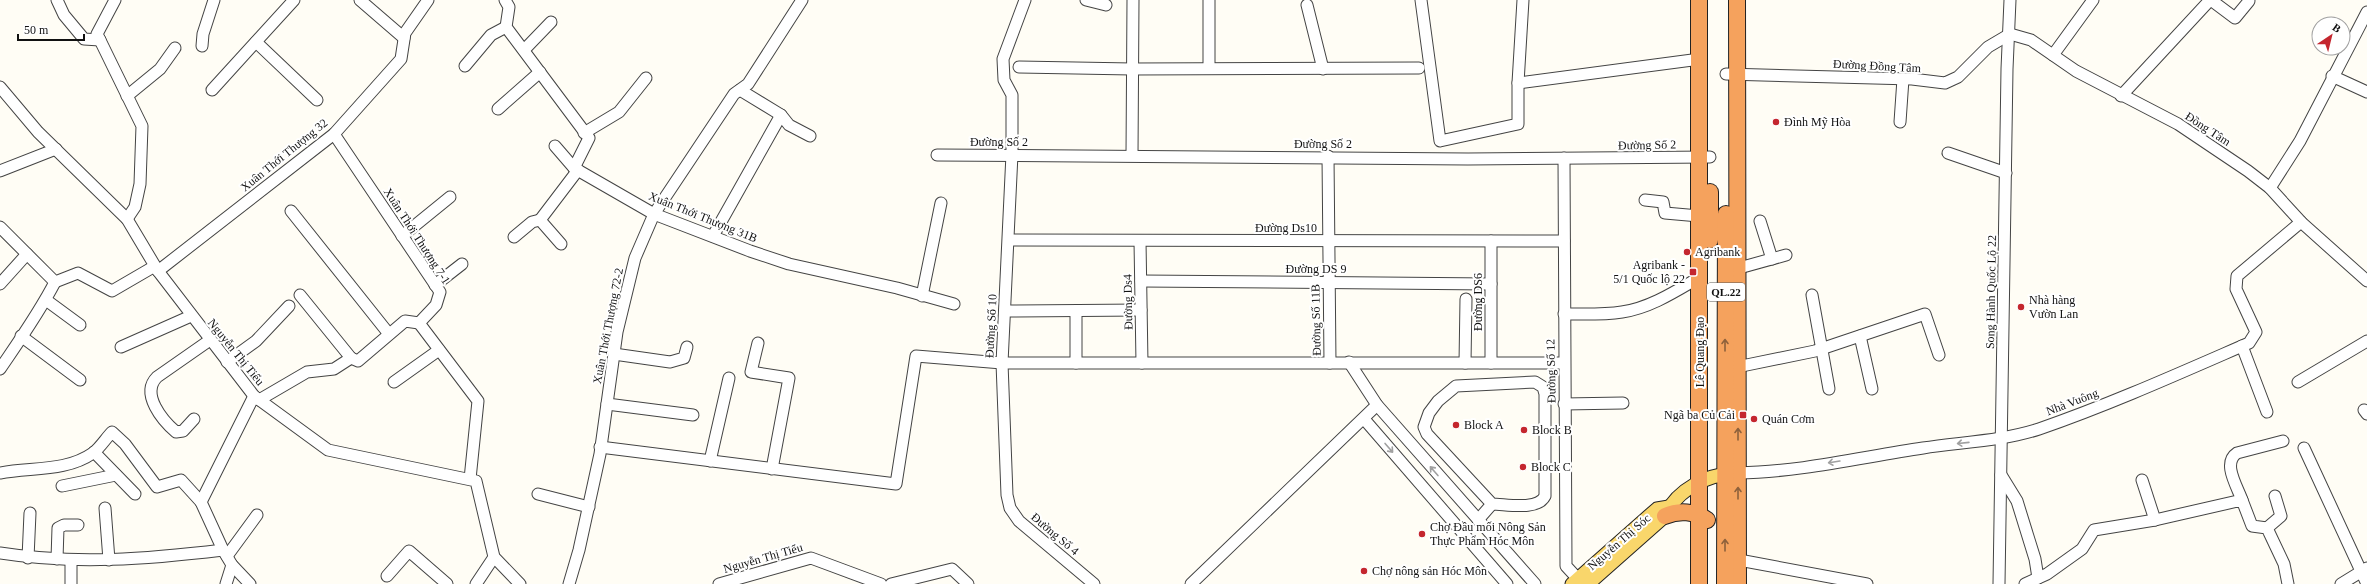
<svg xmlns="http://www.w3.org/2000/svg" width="2367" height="584" font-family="Georgia,serif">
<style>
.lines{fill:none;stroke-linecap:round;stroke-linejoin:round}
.minor-casing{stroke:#444;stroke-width:13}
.major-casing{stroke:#222;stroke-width:15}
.highway-casing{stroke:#222;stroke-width:18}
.minor{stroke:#fff;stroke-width:11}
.major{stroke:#f9d66b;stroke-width:13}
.highway{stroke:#f5a25d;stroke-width:16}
.oneway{stroke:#8e613b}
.oneway2{stroke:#a0a0a0}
.poi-dot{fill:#c4262e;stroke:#fff;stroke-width:1.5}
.labels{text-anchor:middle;stroke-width:4;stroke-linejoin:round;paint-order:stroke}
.shield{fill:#fff;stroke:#585858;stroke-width:1}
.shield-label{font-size:11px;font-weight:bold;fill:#111}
.street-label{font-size:12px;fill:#111;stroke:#fff}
.poi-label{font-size:12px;fill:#111;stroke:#fff;text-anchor:start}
</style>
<rect width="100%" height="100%" fill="#fffdf5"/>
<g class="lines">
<defs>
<g id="minor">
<polyline points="57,0 64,15 84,39 100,40"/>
<polyline points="115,0 97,34 142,126 140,184 135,207 127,219"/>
<polyline points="360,0 404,38"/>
<polyline points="505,0 509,7 506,27 589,138 574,168 654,214 750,251 789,264 897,288 954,304"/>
<polyline points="1025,0 1003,59 1004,80 1012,95 1012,154 1002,363 1007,495 1010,508 1019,521 1094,584"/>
<polyline points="1086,0 1106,5"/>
<polyline points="1209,0 1209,68"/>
<polyline points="1421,0 1440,141 1518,124 1518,83 1523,0"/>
<polyline points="2211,0 2235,18 2249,1"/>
<polyline points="1307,5 1323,69"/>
<polyline points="256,42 317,100"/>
<polyline points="202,46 203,34 214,0"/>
<polyline points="524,50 551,22"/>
<polyline points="2053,55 2093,0"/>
<polyline points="465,66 491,35 506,27"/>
<polyline points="1019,67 1132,69 1419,68"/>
<polyline points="1726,74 1912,79 1945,83 1958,77 1988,47 2010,34 2031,40 2076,71 2178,124 2248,171 2270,188 2301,222 2367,281"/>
<polyline points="2332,76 2367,92"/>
<polyline points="1518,83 1700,59"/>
<polyline points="0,87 38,132 127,219 158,271 254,396 328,450 476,481 494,557 520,584"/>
<polyline points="212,90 294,0"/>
<polyline points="740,90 781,115 789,125 810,136"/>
<polyline points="127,96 160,69 175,48"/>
<polyline points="2121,96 2210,0"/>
<polyline points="498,109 540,72"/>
<polyline points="1900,122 1903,79"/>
<polyline points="584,133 619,112 646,78"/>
<polyline points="334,134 440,292 436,305 419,323 478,401 470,479"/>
<polyline points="555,146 574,168"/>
<polyline points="1948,153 2006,173"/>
<polyline points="937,155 1468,159 1710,157"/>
<polyline points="1132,155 1133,0"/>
<polyline points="1328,156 1330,363"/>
<polyline points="1564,158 1566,566 1578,579"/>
<polyline points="0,171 56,149"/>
<polyline points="2270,188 2300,141 2367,12"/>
<polyline points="1645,200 1663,202 1665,213 1699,216"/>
<polyline points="291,211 389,334"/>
<polyline points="1760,221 1772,259"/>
<polyline points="0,227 55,282 78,273 112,291 155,266"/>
<polyline points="402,236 450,197"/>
<polyline points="713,236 781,115"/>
<polyline points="514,237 532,222 540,220"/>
<polyline points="1009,240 1564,241"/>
<polyline points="1140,241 1142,363"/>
<polyline points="1491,241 1491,363"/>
<polyline points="561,244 540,220 578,170"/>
<polyline points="1732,270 1786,255"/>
<polyline points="158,271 334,134 401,59 405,33 428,0"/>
<polyline points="1141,281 1491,284"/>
<polyline points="0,284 27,254"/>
<polyline points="435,285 462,264"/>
<polyline points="1812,295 1829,389"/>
<polyline points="922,296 941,203"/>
<polyline points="46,300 80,325"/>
<polyline points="1005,311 1141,310"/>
<path d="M1564,314C1583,314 1603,315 1622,312C1650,308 1676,291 1700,277"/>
<polyline points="21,336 80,380"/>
<polyline points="1860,336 1872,389"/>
<polyline points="758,343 751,372 789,378 772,469"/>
<polyline points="2242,346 2267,412"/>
<polyline points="121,347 191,316"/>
<polyline points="614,354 670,362 684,358 687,347"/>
<polyline points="351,358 358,361 405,321 419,323"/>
<polyline points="227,362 256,341 289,306"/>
<polyline points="1349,362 1377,405 1535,584"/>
<polyline points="1076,363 1076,311"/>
<polyline points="1465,363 1466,299"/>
<polyline points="1732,368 1815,351 1925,314 1939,355"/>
<path d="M0,369C19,341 39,313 55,282"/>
<polyline points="394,382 439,350"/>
<path d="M1535,382L1543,387L1545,394V496C1538,511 1506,504 1492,504L1427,434L1424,427L1429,413L1438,401L1456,386Z"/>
<polyline points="2298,382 2367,341"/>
<polyline points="259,400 307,372 334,369 351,358 300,295"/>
<polyline points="607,404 693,415"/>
<polyline points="1564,404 1623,403"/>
<polyline points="2364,410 2367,414"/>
<path d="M194,419L183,431L176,432C163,421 140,394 157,377L210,340"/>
<polyline points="1364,419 1507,584"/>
<polyline points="600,447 896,484 916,356 1002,363 1564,363"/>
<polyline points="2304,448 2367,584"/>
<polyline points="94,452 135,494"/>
<polyline points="710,461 729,378"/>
<path d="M0,473C31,467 66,472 93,453C100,448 106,438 112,432L125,444L157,487L181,480L201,502"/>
<path d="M1738,473C1800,472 1862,457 1923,448C1962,442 2002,441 2039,429C2111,404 2180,373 2249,343L2256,332L2236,289L2237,276L2301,222"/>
<polyline points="2001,475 2017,501 2035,559 2038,578"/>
<polyline points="2142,480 2155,520"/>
<polyline points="62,486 116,475"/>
<polyline points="538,494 589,507"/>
<path d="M2242,500C2237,486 2222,463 2237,453L2283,441"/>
<polyline points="105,508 109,560"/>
<polyline points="1478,520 1492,504"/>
<polyline points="2267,528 2281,516 2275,496"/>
<path d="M0,553C75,565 148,559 223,550"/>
<polyline points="227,556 257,515"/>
<polyline points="28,558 30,513"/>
<polyline points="57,559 58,528 64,525 78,525"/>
<polyline points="1739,560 1867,584"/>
<polyline points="387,576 409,551 447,584"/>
<polyline points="71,584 71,560"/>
<polyline points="226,584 232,565"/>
<polyline points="250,584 232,565 223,550 201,502 254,396"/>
<polyline points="476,584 494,557"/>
<polyline points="569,584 579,550 600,454 617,332 635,258 654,214 734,94 748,84 802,0"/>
<polyline points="719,584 811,558 881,584"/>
<polyline points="891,584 952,569 968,584"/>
<polyline points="1191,584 1377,405"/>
<polyline points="1999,584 2007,69 2010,0"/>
<polyline points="2025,584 2047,574 2082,549 2094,530 2155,520 2242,500 2252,526 2267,528 2284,564 2288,584"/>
<polyline points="2341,584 2367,568"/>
</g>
<g id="major">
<polyline points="1572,584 1657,509 1669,507"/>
<path d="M1588,584L1665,516C1677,489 1707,475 1734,473"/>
</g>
<g id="highway">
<polyline points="1737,0 1738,584"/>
<polyline points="1710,240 1710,192"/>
<path d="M1665,516C1679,510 1695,511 1707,520"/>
<polyline points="1699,584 1699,0"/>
<polyline points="1725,584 1726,214"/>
</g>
</defs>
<!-- minor casing -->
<use href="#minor" class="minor-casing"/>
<!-- major casing -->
<use href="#major" class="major-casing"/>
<!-- highway casing -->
<use href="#highway" class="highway-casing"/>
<!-- minor -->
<use href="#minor" class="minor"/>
<!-- major -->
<use href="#major" class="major"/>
<!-- highway -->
<use href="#highway" class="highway"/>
</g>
<!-- one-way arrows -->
<defs><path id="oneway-shaft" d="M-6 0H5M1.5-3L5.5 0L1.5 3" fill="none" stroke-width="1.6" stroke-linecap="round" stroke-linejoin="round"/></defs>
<g class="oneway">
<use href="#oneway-shaft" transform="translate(1725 345) rotate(-90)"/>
<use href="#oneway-shaft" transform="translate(1738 434) rotate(-90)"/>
<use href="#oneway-shaft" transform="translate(1738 493) rotate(-90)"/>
<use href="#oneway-shaft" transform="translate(1725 545) rotate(-90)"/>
</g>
<g class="oneway2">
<use href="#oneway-shaft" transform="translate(1963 443) rotate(174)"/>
<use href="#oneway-shaft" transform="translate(1389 448) rotate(49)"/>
<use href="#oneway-shaft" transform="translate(1834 462) rotate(171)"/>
<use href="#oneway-shaft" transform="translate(1434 471) rotate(-131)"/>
</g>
<!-- markers -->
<g class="poi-dot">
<circle cx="1776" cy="122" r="4"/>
<circle cx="1687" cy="252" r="4"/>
<rect x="1689" y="268" width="8" height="8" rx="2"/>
<circle cx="2021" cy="307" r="4"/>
<rect x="1739" y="411" width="8" height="8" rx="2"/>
<circle cx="1754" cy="419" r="4"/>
<circle cx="1456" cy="425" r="4"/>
<circle cx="1524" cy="430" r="4"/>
<circle cx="1523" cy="467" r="4"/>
<circle cx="1422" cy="534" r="4"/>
<circle cx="1364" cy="571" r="4"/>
</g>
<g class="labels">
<!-- shield labels -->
<rect class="shield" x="1707" y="283" width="38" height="18" rx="3"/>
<g class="shield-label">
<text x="1726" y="296">QL.22</text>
</g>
<!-- street labels -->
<g class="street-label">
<text transform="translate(1877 66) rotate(3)" y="4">Đường Đồng Tâm</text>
<text transform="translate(2208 129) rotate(33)" y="4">Đồng Tâm</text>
<text x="999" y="146">Đường Số 2</text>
<text x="1323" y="148">Đường Số 2</text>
<text transform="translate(1647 145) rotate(-1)" y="4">Đường Số 2</text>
<text transform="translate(284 155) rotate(-39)" y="4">Xuân Thới Thượng 32</text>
<text transform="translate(703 217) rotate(22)" y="4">Xuân Thới Thượng 31B</text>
<text x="1286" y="232">Đường Ds10</text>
<text transform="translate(417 236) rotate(57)" y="4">Xuân Thới Thượng 7-1</text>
<text x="1316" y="273">Đường DS 9</text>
<text transform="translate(1991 292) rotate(-89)" y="4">Song Hành Quốc Lộ 22</text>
<text transform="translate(1128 302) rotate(-91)" y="4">Đường Ds4</text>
<text transform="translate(1478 302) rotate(-90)" y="4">Đường DS6</text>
<text transform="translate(1316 320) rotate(-91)" y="4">Đường Số 11B</text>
<text transform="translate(608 326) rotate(-79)" y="4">Xuân Thới Thượng 72-2</text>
<text transform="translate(991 326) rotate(-87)" y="4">Đường Số 10</text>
<text transform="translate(236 352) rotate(51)" y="4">Nguyễn Thị Tiểu</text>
<text transform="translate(1700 352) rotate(-90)" y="4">Lê Quang Đạo</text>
<text transform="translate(1551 371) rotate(-91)" y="4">Đường Số 12</text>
<text transform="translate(2072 402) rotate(-21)" y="4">Nhà Vuông</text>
<text transform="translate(1055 534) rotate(40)" y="4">Đường Số 4</text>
<text transform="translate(1619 542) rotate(-41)" y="4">Nguyễn Thị Sóc</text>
<text transform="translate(763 558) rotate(-16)" y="4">Nguyễn Thị Tiểu</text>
</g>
<!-- poi labels -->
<g class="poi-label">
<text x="1784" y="126">Đình Mỹ Hòa</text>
<text x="1695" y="256">Agribank</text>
<text x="1685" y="269" text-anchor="end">Agribank -<tspan x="1685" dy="14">5/1 Quốc lộ 22</tspan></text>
<text x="2029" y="304">Nhà hàng<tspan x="2029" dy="14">Vườn Lan</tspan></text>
<text x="1735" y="419" text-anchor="end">Ngã ba Củ Cải</text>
<text x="1762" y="423">Quán Cơm</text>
<text x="1464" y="429">Block A</text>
<text x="1532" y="434">Block B</text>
<text x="1531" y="471">Block C</text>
<text x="1430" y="531">Chợ Đầu mối Nông Sản<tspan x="1430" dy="14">Thực Phẩm Hóc Môn</tspan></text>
<text x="1372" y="575">Chợ nông sản Hóc Môn</text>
</g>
</g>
<!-- north arrow -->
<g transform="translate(2331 36) rotate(35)"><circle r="19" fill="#ffffff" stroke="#a0a0a0"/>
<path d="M0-3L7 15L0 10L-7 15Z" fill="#c4262e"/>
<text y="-6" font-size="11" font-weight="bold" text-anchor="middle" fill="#111111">B</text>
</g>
<!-- scale -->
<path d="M18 34v6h66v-6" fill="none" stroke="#111111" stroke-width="2"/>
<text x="24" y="34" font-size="12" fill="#111111" stroke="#ffffff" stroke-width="3" paint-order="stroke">50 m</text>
</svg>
